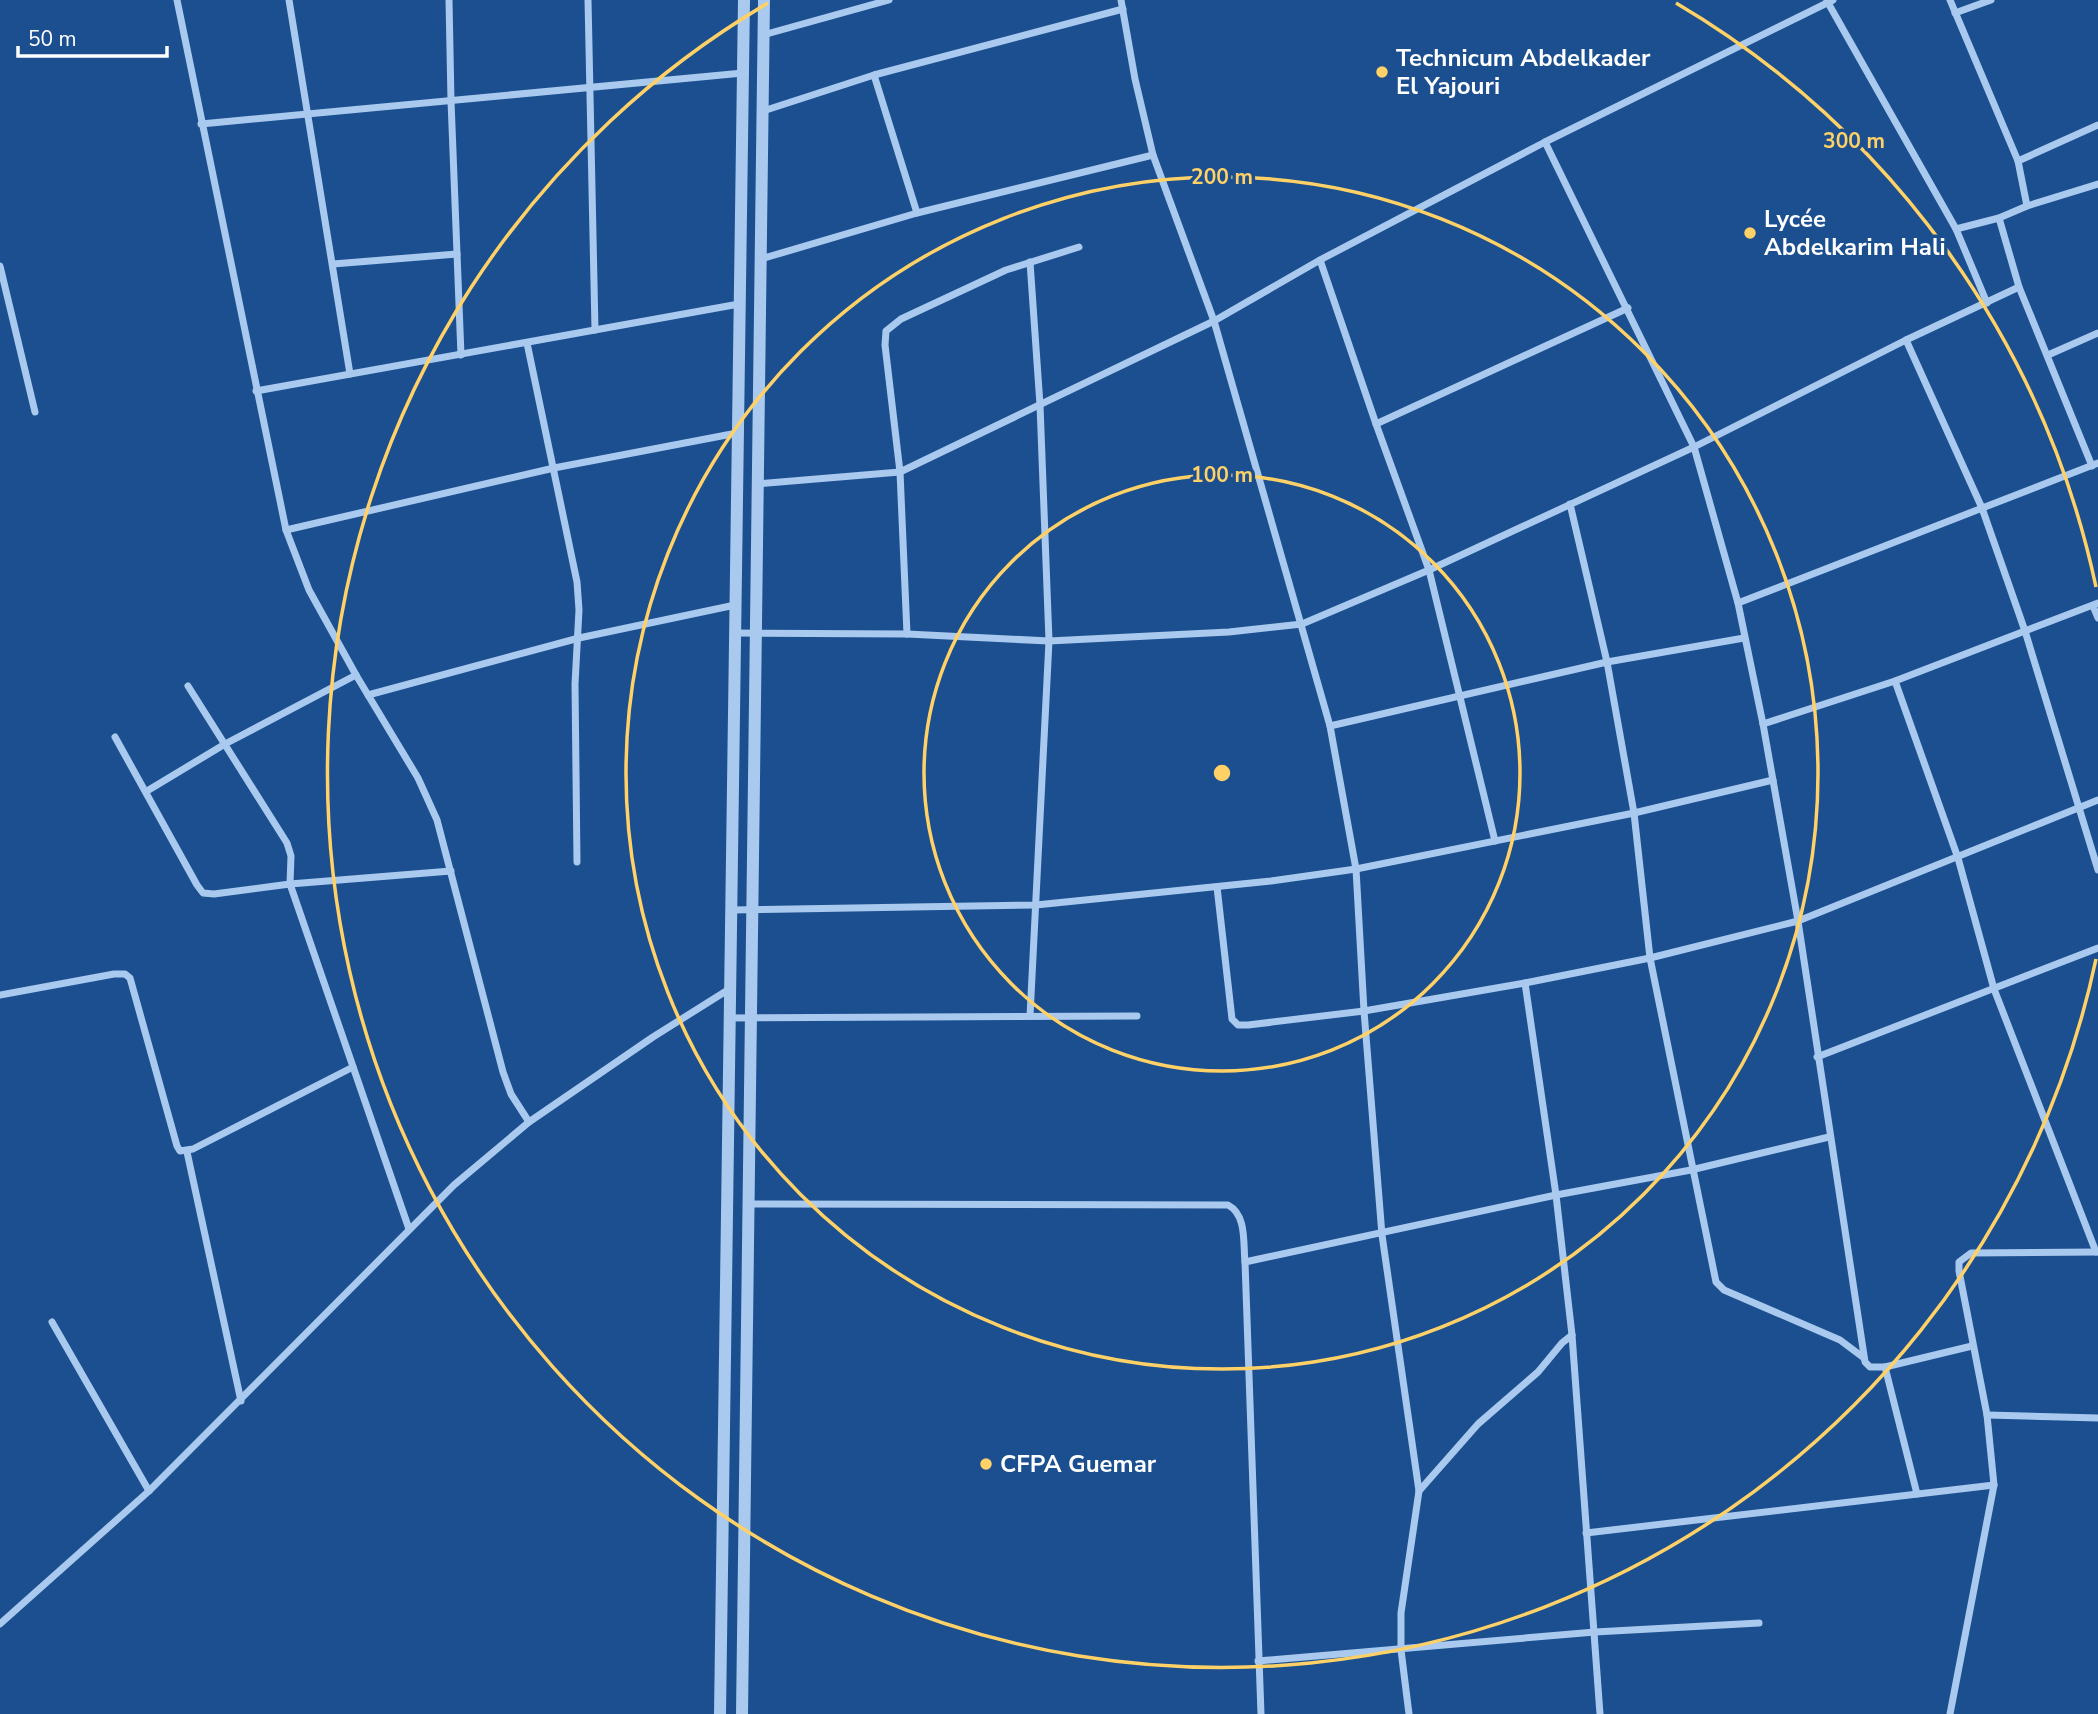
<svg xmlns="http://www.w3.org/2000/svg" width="2098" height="1714" font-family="'Nunito Sans',sans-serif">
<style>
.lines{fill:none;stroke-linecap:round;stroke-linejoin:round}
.minor{stroke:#a9c9ee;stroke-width:7}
.tertiary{stroke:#a9c9ee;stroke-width:12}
.ring{fill:none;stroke:#ffd166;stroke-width:3.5}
.poi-dot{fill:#ffd166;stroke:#1b4f8f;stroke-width:2.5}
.labels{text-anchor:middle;stroke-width:7;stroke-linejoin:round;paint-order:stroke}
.poi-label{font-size:24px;font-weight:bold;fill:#fff;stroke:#1b4f8f;text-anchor:start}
.centre{fill:#ffd166;stroke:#1b4f8f;stroke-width:3.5}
.ring-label{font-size:21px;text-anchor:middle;font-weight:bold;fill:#ffd166;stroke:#1b4f8f;stroke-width:7;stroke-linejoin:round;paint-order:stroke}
</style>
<rect width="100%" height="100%" fill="#1b4f8f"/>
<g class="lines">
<!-- minor -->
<g class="minor">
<polyline points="177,0 286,530 309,590 356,675 418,778 437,820 503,1072 511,1094 529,1122"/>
<polyline points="289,0 350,374"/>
<polyline points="449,0 451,101 461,355"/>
<polyline points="588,0 595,330"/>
<polyline points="1121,0 1135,79 1153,155 1214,321 1330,726 1356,869 1364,1011 1382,1235 1419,1491 1401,1613 1401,1650 1409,1714"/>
<polyline points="1950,0 2018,161 2027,206 1999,218 1956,229"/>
<polyline points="1827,1 1956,229 1987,303"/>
<polyline points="1955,13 1991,0"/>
<polyline points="763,35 889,0"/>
<polyline points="874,75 917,213"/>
<polyline points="763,111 874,75 1123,9"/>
<polyline points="201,124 743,73"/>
<polyline points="1545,142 1694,447 1738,603 1763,724 1798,921 1865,1362 1870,1367 1885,1367 1972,1346"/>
<polyline points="2018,161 2098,125"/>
<polyline points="2027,206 2098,184"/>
<polyline points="1999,218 2019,287 2092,466"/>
<polyline points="761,259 917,213 1153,155"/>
<polyline points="333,264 457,254"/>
<polyline points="0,266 35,412"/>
<polyline points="1906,340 1982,508 2025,631 2098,870"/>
<polyline points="527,343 577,582 579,610 575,684 577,862"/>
<polyline points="2048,355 2098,333"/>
<polyline points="256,391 739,304"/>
<polyline points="1376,424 1628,308"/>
<polyline points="757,484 900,472 1214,321 1320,260 1545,142 1833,0"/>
<polyline points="1570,504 1607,662 1634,813 1650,958 1716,1282 1724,1290 1840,1340 1864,1358"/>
<polyline points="286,530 554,468 737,433"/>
<polyline points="1738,603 2098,463"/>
<polyline points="2093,606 2098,618"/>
<polyline points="736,633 907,634 1049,641 1229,632 1302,624 1429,570 1376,424 1320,260"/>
<polyline points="907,634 900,472 885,345 886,331 901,319 1006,270 1079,247"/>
<polyline points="1895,681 1958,858 1994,989 2096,1252"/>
<polyline points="188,686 287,843 291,856 290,884 409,1229"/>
<polyline points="368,695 579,638 735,605"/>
<polyline points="1763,724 1895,681 2098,603"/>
<polyline points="1330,726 1607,662 1744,638"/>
<polyline points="115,737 197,885 203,893 214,894 290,884 451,871"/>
<polyline points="147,791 225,744 356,675"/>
<polyline points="1495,841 1429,570 1694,447 1906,340 2019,287"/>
<polyline points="1217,887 1232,1019 1238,1025 1248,1025 1364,1011 1525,983 1650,958 1798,921 2098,800"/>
<polyline points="731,910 1036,905 1271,881 1356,869 1634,813 1773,780"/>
<polyline points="1525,983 1556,1195 1572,1335 1600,1714"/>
<polyline points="0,995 114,974 125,974 130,978 177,1146 180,1151 193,1149 353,1067"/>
<polyline points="1030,1016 1049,641 1040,405 1030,262"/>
<polyline points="730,1018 1137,1016"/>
<polyline points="1817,1057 2098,948"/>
<polyline points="187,1152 241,1401"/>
<path d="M748,1204L1228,1205C1247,1215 1243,1243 1245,1262"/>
<polyline points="52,1322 149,1491"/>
<polyline points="1885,1367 1917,1494"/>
<polyline points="1987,1415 2098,1418"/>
<polyline points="1419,1491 1478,1424 1538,1372 1562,1343 1572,1335"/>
<polyline points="1586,1533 1994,1485"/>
<polyline points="0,1624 149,1491 454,1185 529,1122 653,1037 731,988"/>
<polyline points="1258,1661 1595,1632 1759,1623"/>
<polyline points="1261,1714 1245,1262 1556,1195 1691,1170 1829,1137"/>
<polyline points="1950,1714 1994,1485 1987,1415 1959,1271 1959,1262 1971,1253 2098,1252"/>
</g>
<!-- tertiary -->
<g class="tertiary">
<polyline points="720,1714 744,0"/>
<polyline points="742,1714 764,0"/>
</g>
</g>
<!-- distance rings -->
<g class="ring">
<circle cx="1222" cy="773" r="298"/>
<circle cx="1222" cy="773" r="596"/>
<path d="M2096 959A894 894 0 1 1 768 3M1676 3A894 894 0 0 1 2096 587"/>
</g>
<!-- markers -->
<g class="poi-dot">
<circle cx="1382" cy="72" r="7"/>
<circle cx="1750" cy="233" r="7"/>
<circle cx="986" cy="1464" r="7"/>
</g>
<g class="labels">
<!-- poi labels -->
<g class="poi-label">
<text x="1396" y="66">Technicum Abdelkader<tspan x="1396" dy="28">El Yajouri</tspan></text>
<text x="1764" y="227">Lycée<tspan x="1764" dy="28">Abdelkarim Hali</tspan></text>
<text x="1000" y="1472">CFPA Guemar</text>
</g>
</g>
<circle cx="1222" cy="773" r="10" class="centre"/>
<g class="ring-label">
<text x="1854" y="148">300 m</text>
<text x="1222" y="184">200 m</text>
<text x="1222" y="482">100 m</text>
</g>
<!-- scale -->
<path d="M18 46v10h149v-10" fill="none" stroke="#ffffff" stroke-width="3.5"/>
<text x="28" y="46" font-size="21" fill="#ffffff" stroke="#1b4f8f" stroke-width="5" paint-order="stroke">50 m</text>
</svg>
